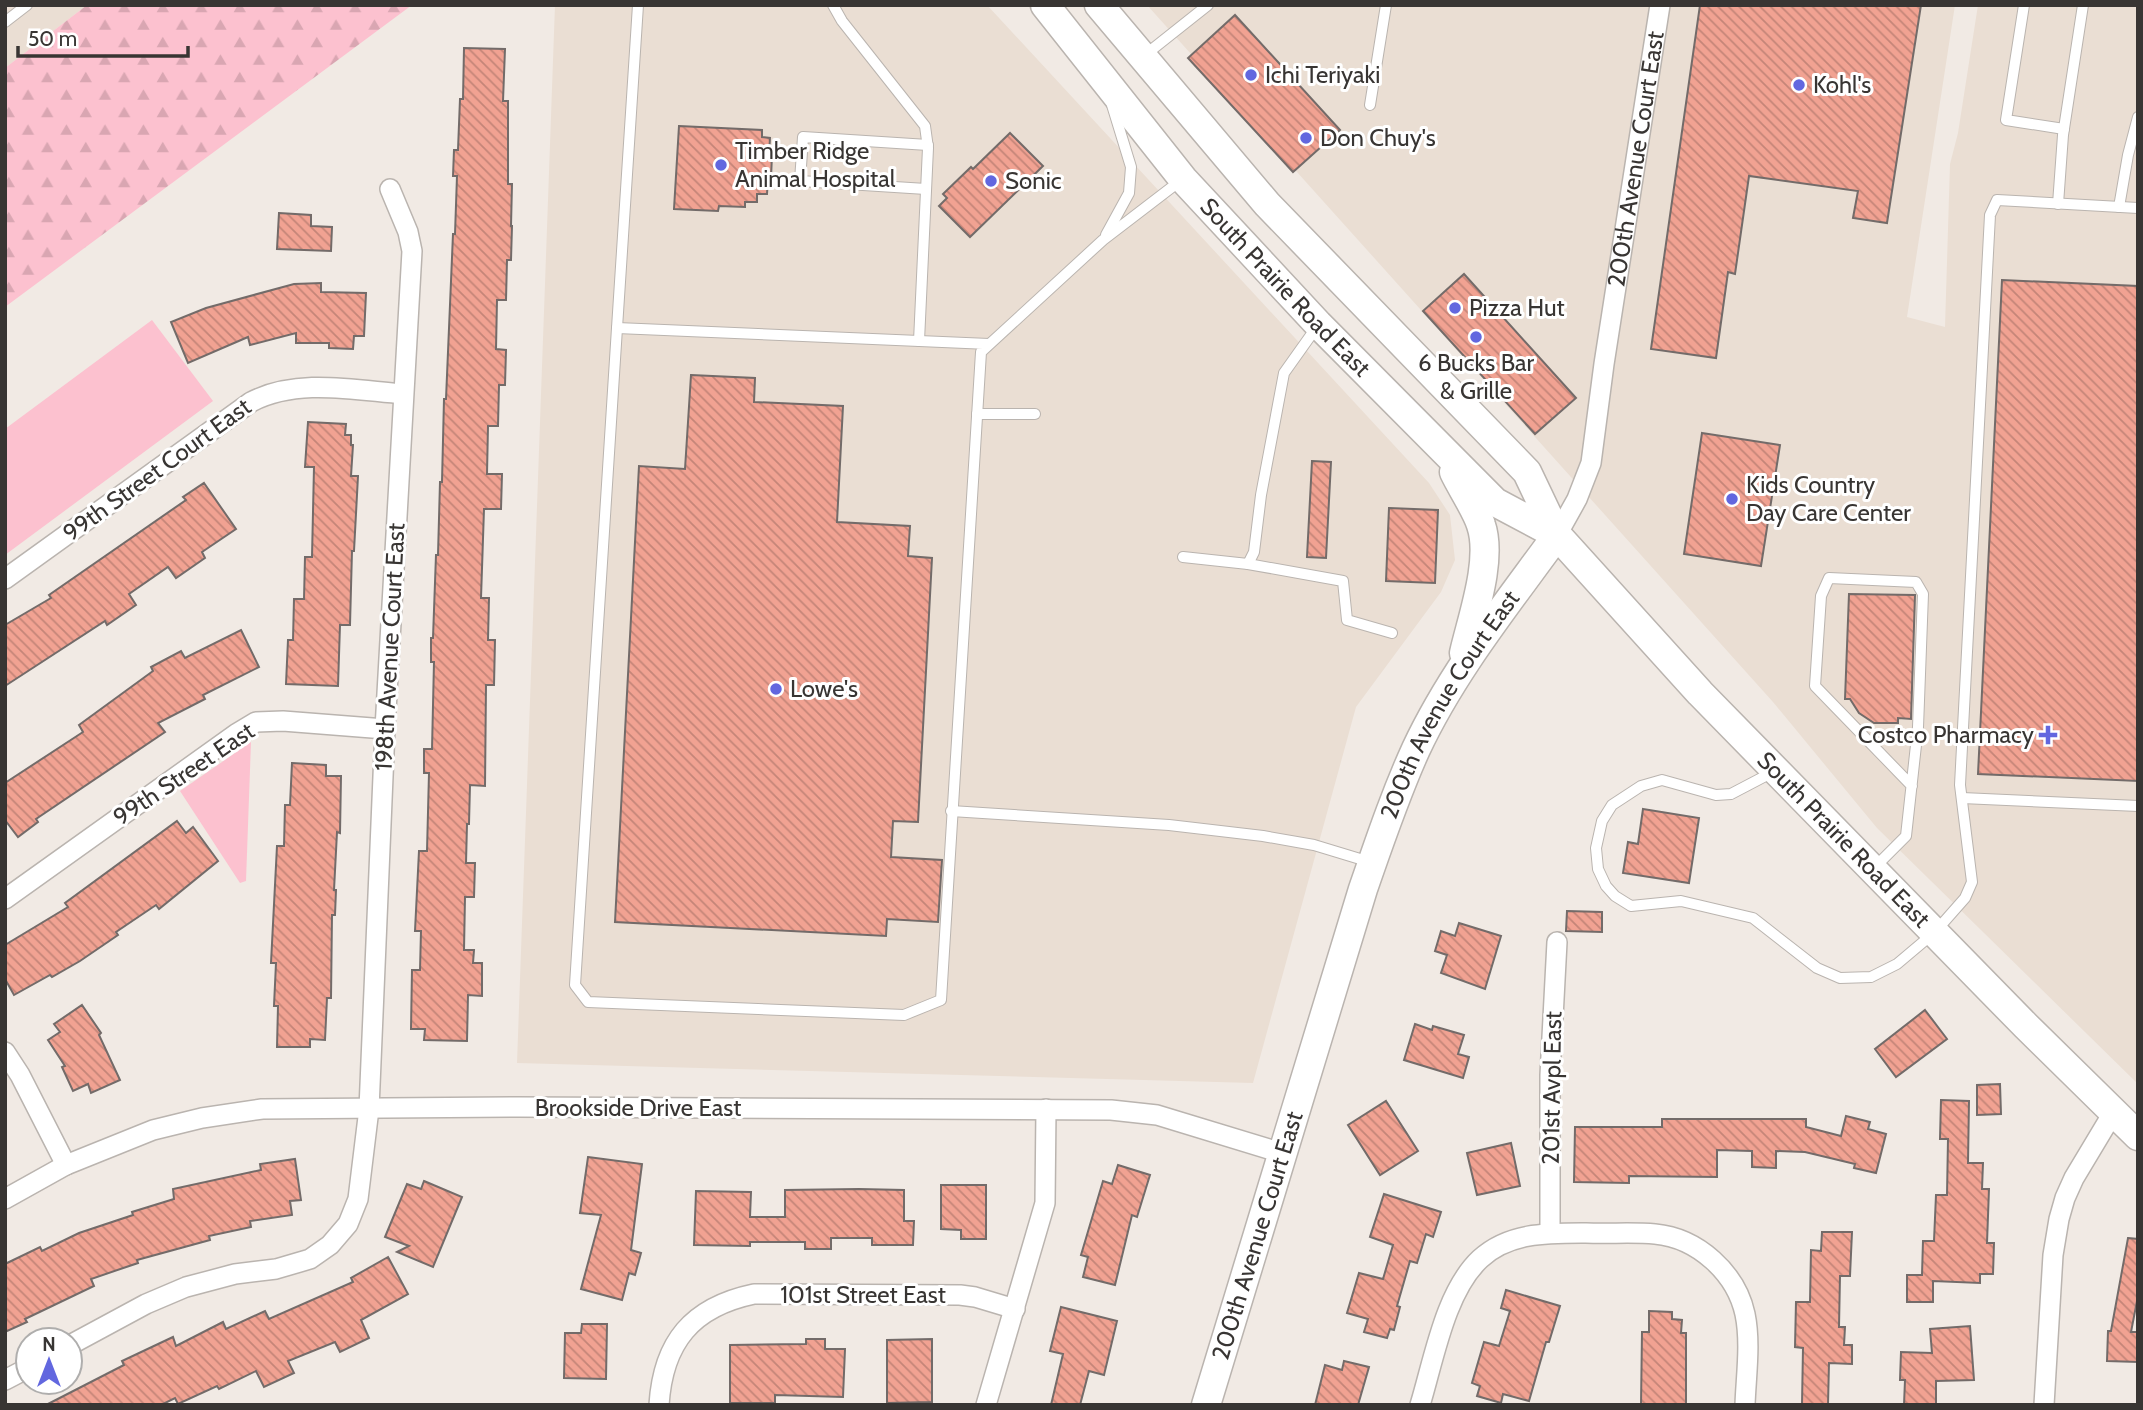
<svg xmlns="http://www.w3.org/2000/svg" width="2143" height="1410" font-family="Cabin,sans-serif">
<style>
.built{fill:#eaded3}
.forest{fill:url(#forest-firs)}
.park{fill:#fcc1cf}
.building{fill:url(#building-back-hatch);stroke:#736b69;stroke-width:2}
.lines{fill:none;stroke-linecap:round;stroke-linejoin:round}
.lane-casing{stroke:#bab4af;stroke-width:12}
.street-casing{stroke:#bab4af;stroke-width:22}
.secondary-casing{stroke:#bab4af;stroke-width:31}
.lane{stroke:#fff;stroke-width:10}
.street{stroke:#fff;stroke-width:19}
.secondary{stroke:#fff;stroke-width:28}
.poi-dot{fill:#6267df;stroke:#fff;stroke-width:2.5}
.labels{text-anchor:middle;stroke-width:6;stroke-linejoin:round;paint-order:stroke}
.poi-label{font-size:24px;fill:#383533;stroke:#fff;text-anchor:start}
.street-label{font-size:24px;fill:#383533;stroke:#fff}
</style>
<defs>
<pattern id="forest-firs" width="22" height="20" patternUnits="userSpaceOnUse" patternTransform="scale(1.75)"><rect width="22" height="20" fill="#fcc1cf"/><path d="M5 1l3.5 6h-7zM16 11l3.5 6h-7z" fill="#d9a6b2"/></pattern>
<pattern id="building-back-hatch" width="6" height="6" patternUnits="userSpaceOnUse" patternTransform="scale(1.75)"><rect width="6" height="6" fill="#f1a292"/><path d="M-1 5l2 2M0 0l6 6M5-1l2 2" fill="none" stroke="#c48578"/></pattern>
</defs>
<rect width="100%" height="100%" fill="#f1eae4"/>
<!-- built -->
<g class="built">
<polygon points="5,5 87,5 5,68"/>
<polygon points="555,5 987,5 1429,483 1450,515 1455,560 1441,592 1356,707 1253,1083 517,1063"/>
<polygon points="1147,5 1955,5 1907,317 1945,327 1950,164 1958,133 1978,5 2138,5 2138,1084 1877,828 1773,702"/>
</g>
<!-- forest -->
<polygon class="forest" points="87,5 412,5 5,307 5,68"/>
<!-- park -->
<g class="park">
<polygon points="152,320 213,401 5,555 5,429"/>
<polygon points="251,742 246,881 240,883 180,791"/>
</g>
<!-- building -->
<g class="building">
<polygon points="1700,5 1921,5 1887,223 1853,218 1858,191 1749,176 1735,274 1728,272 1716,358 1651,349"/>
<polygon points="1235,15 1340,130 1293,172 1188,58"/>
<polygon points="464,48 505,49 503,101 508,101 508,184 512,184 511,226 512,226 511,260 507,260 506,300 497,300 496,349 506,350 505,385 499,385 498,426 488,426 487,474 502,474 501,509 484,509 481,598 489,598 488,640 495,640 494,685 486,685 485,786 470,785 469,824 467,824 466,863 475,863 474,897 465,897 464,950 474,950 473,963 482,963 482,996 468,995 467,1041 424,1040 425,1029 411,1029 412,970 420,970 421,931 415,931 419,851 427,851 429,773 424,773 424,749 432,749 434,662 431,662 431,638 433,638 436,555 438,555 440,482 442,482 444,399 446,399 453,234 455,234 457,176 453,176 454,150 458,150 460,99 463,99"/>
<polygon points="679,126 762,130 762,137 770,138 769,155 772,155 771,178 768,178 767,194 757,194 757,202 745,202 745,207 719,206 718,211 674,209"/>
<polygon points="1010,133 1043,166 970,237 939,206 947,198 943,194 971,167 973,169"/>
<polygon points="279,213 311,215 311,226 332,227 331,251 277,249"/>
<polygon points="1464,274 1576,398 1535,434 1423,311"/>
<polygon points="2002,280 2138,286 2138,781 1978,774"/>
<polygon points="321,283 321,292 366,293 364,336 354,336 353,349 329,348 329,343 296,343 296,333 250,345 248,337 188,363 171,322 206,308 294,284"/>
<polygon points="691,375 755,378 754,402 843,406 837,522 910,526 908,556 932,558 918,822 893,821 891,857 942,860 938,922 887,919 886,936 615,922 639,466 685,469"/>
<polygon points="308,422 346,424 345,435 351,435 351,445 353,445 351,476 358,476 354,551 352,551 350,625 340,625 338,686 286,684 288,640 293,640 294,599 304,599 305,557 312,557 314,467 305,467"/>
<polygon points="1702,433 1780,445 1761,566 1684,554"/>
<polygon points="1312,461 1331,462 1326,558 1307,557"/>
<polygon points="204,483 236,529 202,552 205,558 176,578 168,567 129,594 136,605 107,625 105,621 5,686 5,625 51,598 49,595 186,500 183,497"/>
<polygon points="1389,508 1438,510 1435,583 1386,581"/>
<polygon points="1849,594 1915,595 1911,719 1898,718 1898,723 1874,723 1859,713 1850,699 1845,699"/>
<polygon points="241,630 259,667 203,695 205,699 158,723 165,732 36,819 38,822 18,837 5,820 5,783 83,732 79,725 153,671 151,667 181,651 185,658"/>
<polygon points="292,763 326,765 326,776 341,776 340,833 337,832 334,890 336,890 335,915 332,915 331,998 327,998 325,1040 310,1039 310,1047 277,1047 278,1006 274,1006 276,963 271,963 277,846 284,846 285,805 290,805"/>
<polygon points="1643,809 1699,818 1689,883 1623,873 1628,842 1638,844"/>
<polygon points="177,821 186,833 193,827 218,861 159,909 156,905 116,932 118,935 80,961 52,977 50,975 14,995 5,979 5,945 68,907 65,903"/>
<polygon points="1567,911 1602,912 1602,932 1566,931"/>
<polygon points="1459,923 1501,936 1485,989 1441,973 1447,955 1435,951 1441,931 1455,936"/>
<polygon points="82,1005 101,1033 99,1035 120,1080 91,1093 88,1084 73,1091 62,1067 65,1066 48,1040 60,1032 54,1024"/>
<polygon points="1925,1010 1947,1039 1896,1077 1875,1049"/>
<polygon points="1415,1024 1432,1030 1433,1026 1464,1035 1458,1054 1469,1057 1463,1078 1404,1060"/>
<polygon points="2000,1084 2001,1114 1977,1115 1977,1085"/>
<polygon points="1941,1100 1969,1101 1968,1163 1983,1163 1982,1189 1989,1189 1987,1243 1994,1243 1993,1274 1980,1274 1980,1283 1933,1281 1933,1302 1907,1302 1907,1275 1922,1275 1923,1241 1934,1241 1936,1195 1947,1195 1948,1139 1940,1139"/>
<polygon points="1386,1101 1418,1151 1380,1175 1348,1125"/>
<polygon points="1846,1116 1870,1122 1868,1129 1886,1134 1876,1173 1854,1168 1855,1164 1805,1152 1776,1151 1776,1168 1752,1167 1752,1151 1717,1150 1717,1177 1629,1176 1629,1183 1574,1182 1575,1127 1662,1127 1662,1119 1806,1119 1806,1127 1841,1136"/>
<polygon points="1511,1143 1520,1186 1477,1195 1467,1153"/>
<polygon points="588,1157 642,1164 631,1250 641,1253 635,1275 629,1273 622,1300 581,1289 601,1215 580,1213"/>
<polygon points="295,1159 301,1200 290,1201 292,1215 250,1221 251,1227 209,1236 210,1240 137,1260 138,1263 91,1279 94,1286 25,1319 27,1322 5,1332 5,1264 40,1247 42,1251 79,1233 133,1215 132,1212 174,1199 173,1189 261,1170 260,1164"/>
<polygon points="1118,1165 1150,1175 1137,1217 1132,1215 1115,1285 1083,1277 1088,1257 1081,1255 1103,1181 1112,1184"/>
<polygon points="424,1181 462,1197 433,1267 397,1252 409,1246 385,1237 407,1184 421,1189"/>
<polygon points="941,1185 986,1185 986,1239 961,1239 961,1230 941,1229"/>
<polygon points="859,1189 904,1190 904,1221 914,1221 913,1245 872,1245 872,1238 831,1238 831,1249 805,1249 805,1242 750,1242 750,1246 694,1245 696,1191 751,1192 750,1217 785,1217 785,1190"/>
<polygon points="1384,1194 1441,1212 1433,1237 1426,1234 1417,1263 1410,1261 1397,1306 1400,1307 1394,1330 1390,1329 1387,1338 1364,1332 1368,1319 1347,1313 1359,1273 1383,1279 1393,1245 1370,1237"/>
<polygon points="1822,1232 1852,1232 1850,1276 1840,1276 1839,1327 1845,1327 1844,1345 1852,1345 1852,1364 1829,1363 1828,1405 1802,1405 1803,1348 1795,1347 1796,1302 1810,1302 1811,1250 1821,1251"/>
<polygon points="2128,1238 2138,1239 2138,1296 2131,1332 2138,1332 2138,1362 2107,1361 2108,1331 2111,1331"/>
<polygon points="388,1257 408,1294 361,1320 369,1338 340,1352 335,1342 288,1361 294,1373 264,1387 256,1371 219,1389 217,1386 178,1404 175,1398 161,1405 46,1405 124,1365 122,1361 173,1337 176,1346 223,1322 226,1329 265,1311 269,1319 353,1282 351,1278"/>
<polygon points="1506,1290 1560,1306 1549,1342 1546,1342 1529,1401 1503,1394 1501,1403 1477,1396 1480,1386 1472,1383 1484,1342 1499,1346 1510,1311 1501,1308"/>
<polygon points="1061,1307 1117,1321 1104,1375 1089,1371 1080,1405 1051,1405 1063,1354 1050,1351"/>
<polygon points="1649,1311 1672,1312 1672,1319 1682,1320 1681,1333 1686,1333 1686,1405 1641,1405 1642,1332 1649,1332"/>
<polygon points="582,1324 607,1324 606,1379 564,1378 565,1333 581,1333"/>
<polygon points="1970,1326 1974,1380 1936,1381 1936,1405 1904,1405 1905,1380 1900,1380 1901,1352 1932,1353 1930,1329"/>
<polygon points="806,1339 825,1339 825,1349 845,1349 843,1397 775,1395 775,1403 730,1403 730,1345 806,1344"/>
<polygon points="932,1339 932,1402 887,1403 887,1340"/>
<polygon points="1344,1361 1369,1367 1358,1405 1315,1405 1325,1365 1342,1370"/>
</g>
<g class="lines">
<defs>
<g id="lane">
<polyline points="833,5 842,21 925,126 928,148 919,341"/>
<polyline points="2024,5 2006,120 2064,129"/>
<polyline points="5,22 27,5"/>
<polyline points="1145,55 1208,5"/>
<polyline points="1370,105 1386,5"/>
<polyline points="926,189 800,181 803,137 928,145"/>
<polyline points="2058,204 2063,135 2083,5"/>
<polyline points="2119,207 2128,155 2138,117"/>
<polyline points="1106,235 1129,193 1131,167 1112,105"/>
<polyline points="617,328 638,5"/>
<polyline points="989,344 617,328 575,985 588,1002 904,1015 941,1000 981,352 1103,240 1180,181"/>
<polyline points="977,414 1035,414"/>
<polyline points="1183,557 1248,564 1343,581 1347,620 1392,633"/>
<polyline points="1248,564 1254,552 1261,495 1284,373 1316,328"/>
<polyline points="1773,772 1731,794 1716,795 1662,780 1641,786 1612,805 1602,821 1596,848 1598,869 1606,886 1615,896 1631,906 1681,901 1753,918 1817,968 1840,978 1871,977 1897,964 1935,932 1965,898 1972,882 1960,785 1990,215 1997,200 2138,208"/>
<polyline points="1962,798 2138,806"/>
<polyline points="951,811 1169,825 1263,836 1314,845 1370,862"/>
<polyline points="1873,869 1906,836 1918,727 1923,594 1916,582 1829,578 1821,596 1815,686 1912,786"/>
</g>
<g id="street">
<path id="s1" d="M1557,535L1577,499L1591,463L1604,364L1660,5"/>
<path d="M5,579L251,402C297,378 353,390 403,394"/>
<polyline points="5,899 236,734 256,722 283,721 385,729"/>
<polyline points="5,1052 20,1075 66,1165"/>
<polyline points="5,1199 66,1165 153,1130 202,1118 262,1109 519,1107 1111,1110 1157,1115 1282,1153"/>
<polyline points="1550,1233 1550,1075 1557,942"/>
<polyline points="70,1345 146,1304 186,1287 235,1274 276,1269 310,1259 330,1245 348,1224 358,1199 369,1109 385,729 412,251 408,232 390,189"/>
<polyline points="5,1380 28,1368"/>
<path d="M659,1405C663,1342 692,1307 754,1294L960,1295L975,1297L1015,1309"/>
<polyline points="986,1405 1045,1203 1046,1109"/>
<path d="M1420,1405C1434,1359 1445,1292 1480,1259C1509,1232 1549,1233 1586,1233C1609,1234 1633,1232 1655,1234C1698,1238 1736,1273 1745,1314C1751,1343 1746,1376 1745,1405"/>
<polyline points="2044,1405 2053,1255 2059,1219 2065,1198 2074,1178 2113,1113"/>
</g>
<g id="secondary">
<path id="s2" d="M1045,5L1183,179L1318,324L1495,502L1557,535"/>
<path id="s3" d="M1099,5L1267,204L1527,472L1557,535L1700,693L2026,1026L2138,1136"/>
<path d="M1454,472C1461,487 1477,511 1481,525C1493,560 1472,618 1464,653"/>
<path id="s4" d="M1206,1405L1363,889C1379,843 1395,795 1416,749C1452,672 1507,604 1557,535"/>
</g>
</defs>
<!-- lane casing -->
<use href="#lane" class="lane-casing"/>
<!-- street casing -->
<use href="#street" class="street-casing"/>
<!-- secondary casing -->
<use href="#secondary" class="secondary-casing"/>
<!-- lane -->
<use href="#lane" class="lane"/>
<!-- street -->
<use href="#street" class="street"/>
<!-- secondary -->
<use href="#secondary" class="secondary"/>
</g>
<!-- markers -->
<g class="poi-dot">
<circle cx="1251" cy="75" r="7"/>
<circle cx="1799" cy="85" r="7"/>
<circle cx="1306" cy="138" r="7"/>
<circle cx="721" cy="165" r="7"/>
<circle cx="991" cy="181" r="7"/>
<circle cx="1455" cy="308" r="7"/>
<circle cx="1476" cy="337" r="7"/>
<circle cx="1732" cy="499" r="7"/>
<circle cx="776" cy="689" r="7"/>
<path d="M2044.5 724.5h7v7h7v7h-7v7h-7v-7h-7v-7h7z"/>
</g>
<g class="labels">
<!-- poi labels -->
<g class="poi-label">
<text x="1265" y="83">Ichi Teriyaki</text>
<text x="1813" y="93">Kohl's</text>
<text x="1320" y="146">Don Chuy's</text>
<text x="735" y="159">Timber Ridge<tspan x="735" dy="28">Animal Hospital</tspan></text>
<text x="1005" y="189">Sonic</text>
<text x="1469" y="316">Pizza Hut</text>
<text x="1476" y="371" text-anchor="middle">6 Bucks Bar<tspan x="1476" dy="28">&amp; Grille</tspan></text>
<text x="1746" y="493">Kids Country<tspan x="1746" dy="28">Day Care Center</tspan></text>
<text x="790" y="697">Lowe's</text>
<text x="2034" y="743" text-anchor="end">Costco Pharmacy</text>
</g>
<!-- street labels -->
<g class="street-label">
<text dy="8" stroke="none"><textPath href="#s1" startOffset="387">200th Avenue Court East</textPath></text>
<text dy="8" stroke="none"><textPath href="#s2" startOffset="371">South Prairie Road East</textPath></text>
<text transform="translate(157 470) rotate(-36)" y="8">99th Street Court East</text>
<text transform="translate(390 647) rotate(-87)" y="8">198th Avenue Court East</text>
<text dy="8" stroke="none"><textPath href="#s4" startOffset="744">200th Avenue Court East</textPath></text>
<text transform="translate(184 774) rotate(-34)" y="8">99th Street East</text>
<text dy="8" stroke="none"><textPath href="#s3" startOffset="1122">South Prairie Road East</textPath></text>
<text transform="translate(1552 1088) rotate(-89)" y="8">201st Avpl East</text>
<text x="638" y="1116">Brookside Drive East</text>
<text dy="8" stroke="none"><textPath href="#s4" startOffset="177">200th Avenue Court East</textPath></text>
<text x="863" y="1303">101st Street East</text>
</g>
</g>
<!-- border -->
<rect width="2143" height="1410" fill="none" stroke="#383533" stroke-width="14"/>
<!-- north arrow -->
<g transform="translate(49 1361)"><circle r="33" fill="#ffffff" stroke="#afaead" stroke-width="2"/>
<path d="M0-5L12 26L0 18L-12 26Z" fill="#6267df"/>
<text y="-10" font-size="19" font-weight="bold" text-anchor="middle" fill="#383533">N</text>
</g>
<!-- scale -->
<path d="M18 46v10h170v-10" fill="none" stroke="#383533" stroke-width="3.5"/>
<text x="28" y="46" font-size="21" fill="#383533" stroke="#ffffff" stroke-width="5" paint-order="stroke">50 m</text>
</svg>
